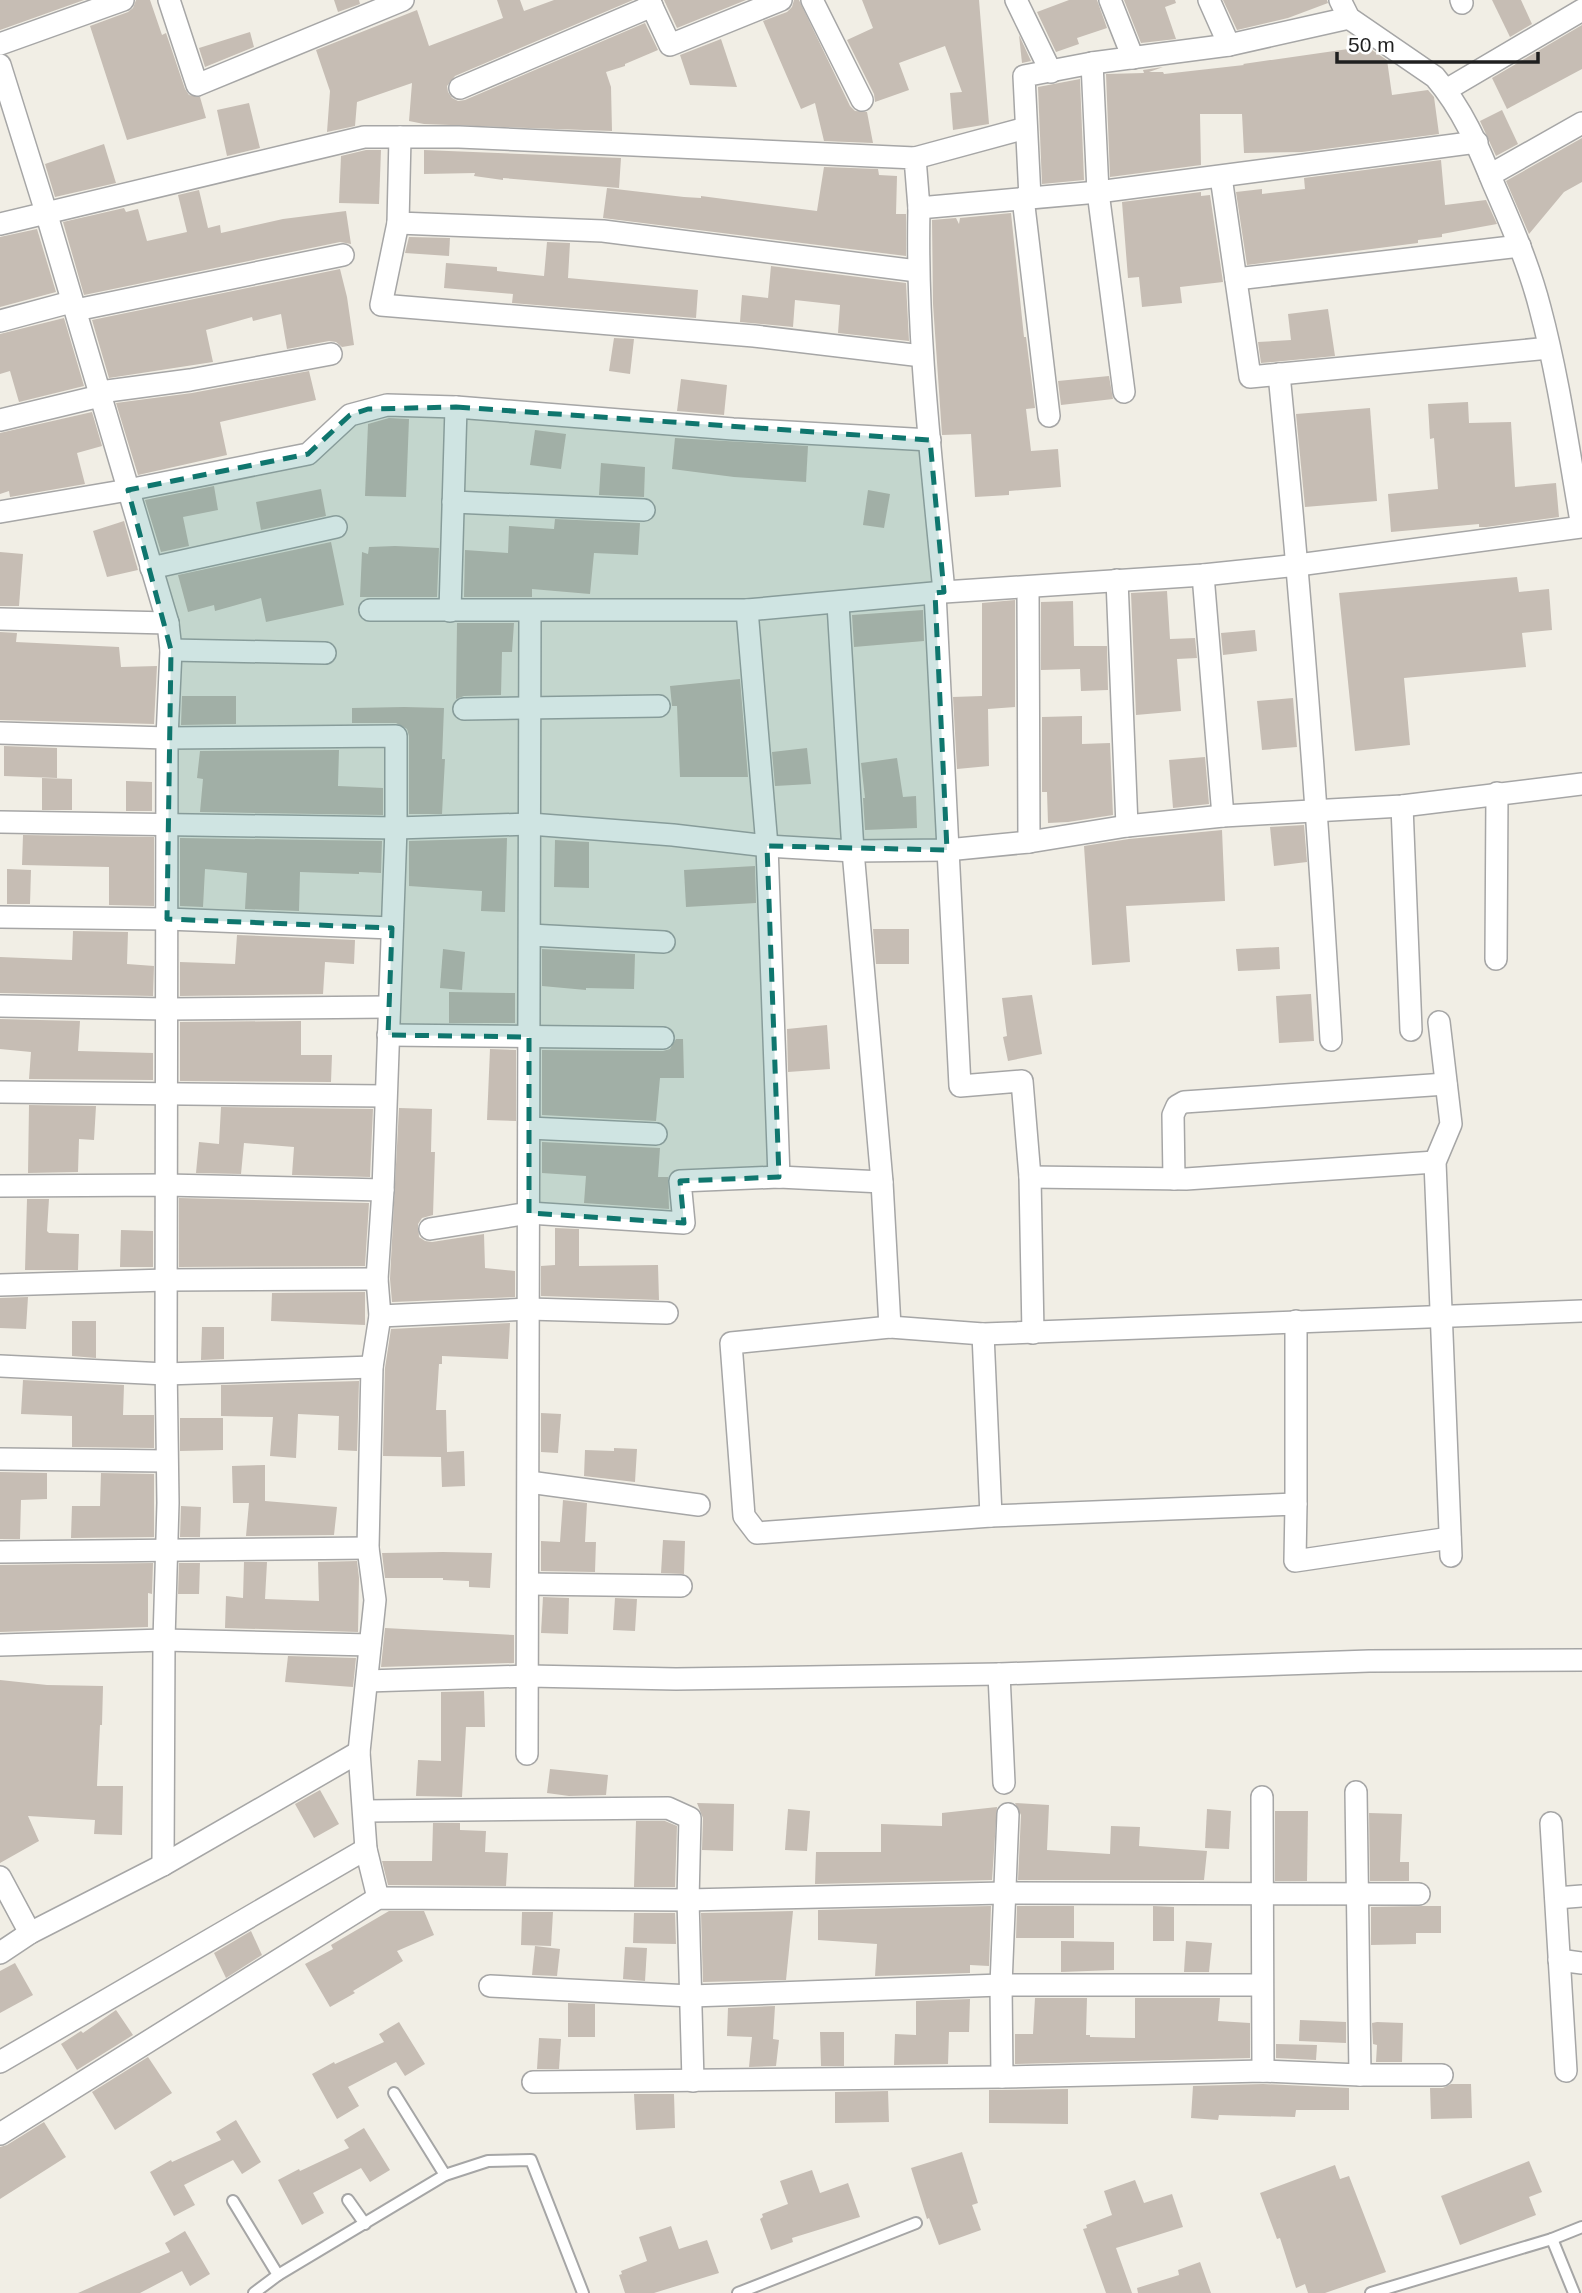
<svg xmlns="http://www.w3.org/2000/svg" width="1582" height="2293" font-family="Arial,sans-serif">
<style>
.building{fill:#c6bdb4}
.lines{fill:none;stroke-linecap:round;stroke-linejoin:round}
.lane-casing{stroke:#a6a6a6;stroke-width:14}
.street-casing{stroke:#a6a6a6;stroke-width:24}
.lane{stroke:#fff;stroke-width:10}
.street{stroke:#fff;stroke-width:21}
.marked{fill:#0f766e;fill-opacity:0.2;stroke:#0f766e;stroke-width:5;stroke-dasharray:14 9;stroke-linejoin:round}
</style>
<rect width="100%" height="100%" fill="#f1eee5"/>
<!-- building -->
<g class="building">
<polygon points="0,0 84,0 0,30"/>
<polygon points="136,0 150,0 162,35 166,33 185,89 189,95 200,97 206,118 127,140 90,26 128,12 133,8"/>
<polygon points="334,0 359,0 360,4 338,12"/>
<polygon points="497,0 520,0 524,11 554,0 633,0 455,76 447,86 448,92 452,98 458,101 465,100 645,23 658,50 625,64 625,66 606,72 611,87 612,131 424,124 409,121 412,83 357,102 355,126 327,132 330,91 316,50 417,10 429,46 503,18"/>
<polygon points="664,0 746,0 677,28"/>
<polygon points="794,0 799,0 850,106 855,111 867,112 873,143 824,141 815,103 801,109 763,21 787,12 792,7"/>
<polygon points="862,0 979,0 989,124 953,130 950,93 962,92 945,46 899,63 909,90 875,102 874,94 847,40 873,28"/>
<polygon points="1069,0 1097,0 1107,28 1077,38 1079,44 1056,52 1037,12"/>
<polygon points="1124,0 1175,0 1176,3 1165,7 1176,39 1141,43"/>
<polygon points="1223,0 1327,0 1328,3 1288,18 1237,30"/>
<polygon points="1492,0 1521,0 1532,24 1510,37"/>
<polygon points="1582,25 1582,69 1507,109 1492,78"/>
<polygon points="250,32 254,47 205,67 199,48"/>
<polygon points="1019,35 1031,61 1022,63"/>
<polygon points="721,39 737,87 690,85 680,55"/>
<polygon points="1355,48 1356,52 1372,50 1387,60 1392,95 1428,90 1434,97 1439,134 1302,152 1244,153 1242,114 1200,114 1201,165 1110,177 1106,74 1144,73 1143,70 1163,67 1149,72 1163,72 1164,74 1244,65 1243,64"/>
<polygon points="1080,79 1084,180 1042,184 1038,87"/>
<polygon points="249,103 260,148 227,156 217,110"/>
<polygon points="1502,110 1518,144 1496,156 1480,121"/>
<polygon points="1582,138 1582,182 1564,192 1529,234 1506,181"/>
<polygon points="104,144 116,183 55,197 45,164"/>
<polygon points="366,150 381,150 379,204 339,203 341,156"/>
<polygon points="424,150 621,158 619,188 503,178 503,180 474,176 475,173 424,174"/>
<polygon points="1441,160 1445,205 1486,200 1497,224 1442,234 1442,237 1418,240 1418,243 1247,265 1236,192 1262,189 1262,194 1305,189 1304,178"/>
<polygon points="824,167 878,169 879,175 897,176 896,214 906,214 906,256 603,218 607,188 684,197 701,198 701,196 817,211"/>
<polygon points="199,190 208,228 220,225 221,233 283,219 346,211 351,244 340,242 84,295 63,222 124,208 126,212 138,209 147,241 187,232 178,195"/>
<polygon points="1201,192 1201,196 1210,195 1223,282 1180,287 1182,303 1142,307 1139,277 1128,278 1122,202"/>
<polygon points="1011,213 1024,337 1026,337 1035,408 1026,409 1031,451 1058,449 1061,487 1009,491 1009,495 975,497 971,434 942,435 933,304 932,220 956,218 959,224 960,218"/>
<polygon points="37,229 56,292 0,307 0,237"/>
<polygon points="409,237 450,238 449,256 405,253"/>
<polygon points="547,242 570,243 568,278 698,290 696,318 512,303 513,294 444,288 446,263 497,267 497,271 544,276"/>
<polygon points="771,266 906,283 909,341 838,333 840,305 795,300 793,327 740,322 742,295 768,298"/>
<polygon points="340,269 347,297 354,345 342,347 336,342 329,341 287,349 281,314 253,321 252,317 206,330 213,362 109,378 92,320"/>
<polygon points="1328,309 1335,356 1261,363 1258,342 1291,340 1288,314"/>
<polygon points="64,318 84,386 19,402 10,371 0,374 0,334"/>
<polygon points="614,338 634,339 630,374 609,371"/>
<polygon points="309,371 316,400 220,422 227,455 138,475 116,403 192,393"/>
<polygon points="1109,376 1113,399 1061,405 1058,381"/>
<polygon points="681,379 727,385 724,415 677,411"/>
<polygon points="1468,402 1469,423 1511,422 1515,487 1556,483 1559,517 1486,527 1479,527 1479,524 1391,532 1388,494 1438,489 1434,438 1430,439 1428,404"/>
<polygon points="1370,408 1377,501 1305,507 1296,414"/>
<polygon points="92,412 102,446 77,453 85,484 10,497 9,491 0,494 0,433"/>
<polygon points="389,418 409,419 406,497 365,496 368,424"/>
<polygon points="535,430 566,434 561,469 530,465"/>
<polygon points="675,438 808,446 806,482 734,477 672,469"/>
<polygon points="601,463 645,467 644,497 599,495"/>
<polygon points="214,486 218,510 183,517 189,546 161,552 145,500"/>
<polygon points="321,489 326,516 261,530 256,502"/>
<polygon points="868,490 890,494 884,528 863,525"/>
<polygon points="555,519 640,523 638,555 594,553 590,594 532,589 532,597 464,597 465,550 508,553 509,526 554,529"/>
<polygon points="124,521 138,570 107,577 93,531"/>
<polygon points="331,542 344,605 266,622 261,598 215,611 214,605 188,612 178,575"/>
<polygon points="395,546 439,548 437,597 360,597 362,552 368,554 369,547"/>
<polygon points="0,552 23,554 19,606 0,606"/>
<polygon points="1517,577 1519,592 1549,589 1552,630 1522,633 1526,667 1404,678 1410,745 1355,751 1339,593"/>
<polygon points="1167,591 1170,639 1195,638 1197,658 1177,659 1181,711 1136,715 1131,593"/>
<polygon points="1015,600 1015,707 988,709 989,766 957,769 953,697 982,696 982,603"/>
<polygon points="1073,601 1074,646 1107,646 1108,690 1081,691 1080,669 1041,670 1041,602"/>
<polygon points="923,610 924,641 854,647 852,615"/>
<polygon points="457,623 514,623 512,652 502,652 501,695 464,696 456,699"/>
<polygon points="1255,630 1257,651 1223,655 1221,633"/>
<polygon points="0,632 17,633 16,642 119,647 121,667 157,666 154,724 0,720"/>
<polygon points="740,679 748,777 680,777 677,706 672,706 670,686"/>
<polygon points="182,696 236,696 236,724 181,725"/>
<polygon points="1293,698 1297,747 1262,750 1257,701"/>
<polygon points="404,707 444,708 442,759 445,759 442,814 409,814 409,736 407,729 396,723 352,723 352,708"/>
<polygon points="1082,716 1082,744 1110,743 1113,815 1068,822 1048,823 1047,792 1042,792 1042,717"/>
<polygon points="4,746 57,748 57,778 4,776"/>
<polygon points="807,748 811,784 775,786 772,752"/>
<polygon points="339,750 338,786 383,788 383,815 200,812 203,779 197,778 200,751"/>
<polygon points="1205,757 1209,804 1173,808 1169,760"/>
<polygon points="897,758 903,797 916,796 917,828 865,830 863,798 865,798 861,763"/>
<polygon points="42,778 72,779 72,810 42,810"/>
<polygon points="126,781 152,782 152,811 126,811"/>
<polygon points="1304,825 1307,862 1274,866 1270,827"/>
<polygon points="1222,830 1225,901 1126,906 1130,962 1092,965 1084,846 1129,839"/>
<polygon points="23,835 154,837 154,906 109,905 109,867 22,865"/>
<polygon points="180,838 382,841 381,873 359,872 359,874 300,872 299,911 245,909 247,873 205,869 203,907 180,906"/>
<polygon points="507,838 505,912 481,911 482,891 409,886 409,841"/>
<polygon points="555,840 589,842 589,888 554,887"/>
<polygon points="755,866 756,903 686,907 684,870"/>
<polygon points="7,869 31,870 30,904 7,904"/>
<polygon points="873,929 909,929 909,964 876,964"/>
<polygon points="73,931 128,932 127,964 154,966 153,996 0,993 0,957 72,960"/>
<polygon points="237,935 355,940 354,964 325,962 323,994 180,996 180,962 235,964"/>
<polygon points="1279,947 1280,969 1238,971 1236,949"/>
<polygon points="443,949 465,952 462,990 440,988"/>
<polygon points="542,949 635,954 634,989 586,988 586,990 542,986"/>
<polygon points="449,992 515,993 515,1023 449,1023"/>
<polygon points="1311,994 1314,1041 1279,1043 1276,996"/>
<polygon points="1032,995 1042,1054 1008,1061 1003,1037 1007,1036 1002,998"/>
<polygon points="0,1019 80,1021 78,1051 153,1053 153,1080 29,1079 31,1052 0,1049"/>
<polygon points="301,1021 301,1055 332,1055 331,1082 180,1081 180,1022"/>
<polygon points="827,1025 830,1069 788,1072 787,1029"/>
<polygon points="676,1039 683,1039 684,1078 660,1078 656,1121 542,1115 542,1050 663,1051 670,1049"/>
<polygon points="490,1049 516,1050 516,1121 487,1120"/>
<polygon points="29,1105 96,1106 94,1140 79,1139 78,1172 28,1173"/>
<polygon points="221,1107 373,1109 370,1177 292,1175 294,1147 244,1143 241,1174 196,1173 199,1142 219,1144"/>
<polygon points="399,1108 432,1109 431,1152 435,1152 433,1215 422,1218 418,1224 419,1237 425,1241 432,1242 484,1234 485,1268 515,1271 515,1297 392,1302 390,1279"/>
<polygon points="542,1142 660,1148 658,1177 668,1177 669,1209 584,1203 586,1176 542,1173"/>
<polygon points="179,1198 369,1203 365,1266 179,1267"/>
<polygon points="27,1199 49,1199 47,1231 49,1233 79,1234 78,1270 25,1270"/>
<polygon points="555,1228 579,1229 579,1266 658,1265 659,1300 541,1296 541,1266 555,1265"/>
<polygon points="121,1230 153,1231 153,1267 120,1267"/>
<polygon points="365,1292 365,1325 271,1321 272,1293"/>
<polygon points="28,1297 26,1329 0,1328 0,1298"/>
<polygon points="72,1321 96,1321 96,1358 72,1356"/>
<polygon points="510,1323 508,1359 442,1356 442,1364 439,1364 436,1410 446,1410 447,1452 464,1451 465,1486 442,1487 441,1457 383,1456 385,1368 391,1329"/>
<polygon points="202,1327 224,1327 224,1359 201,1360"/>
<polygon points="23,1380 124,1385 123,1415 154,1415 154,1448 72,1447 72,1416 21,1414"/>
<polygon points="359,1381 357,1451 338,1450 339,1416 298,1414 296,1458 270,1456 273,1417 221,1416 221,1385"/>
<polygon points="541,1413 561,1414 558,1453 541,1452"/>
<polygon points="180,1418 223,1418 223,1450 180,1451"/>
<polygon points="614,1448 637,1449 635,1482 584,1476 585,1450 614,1451"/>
<polygon points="265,1465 265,1501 337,1507 334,1535 246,1536 249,1503 233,1503 232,1466"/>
<polygon points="0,1472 47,1473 47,1499 21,1500 20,1539 0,1539"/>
<polygon points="101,1473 154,1474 154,1537 71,1538 72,1506 100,1506"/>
<polygon points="563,1500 587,1503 585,1542 596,1542 595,1572 541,1571 541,1541 560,1542"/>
<polygon points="181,1506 201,1507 200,1537 180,1537"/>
<polygon points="663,1540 685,1541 684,1574 661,1573"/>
<polygon points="443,1552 492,1553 490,1588 469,1587 469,1581 443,1580 443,1578 385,1578 382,1553"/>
<polygon points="357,1561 359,1578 358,1632 225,1628 226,1596 243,1598 244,1562 267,1562 265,1599 319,1601 318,1562"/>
<polygon points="153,1563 152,1594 148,1593 148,1627 0,1632 0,1565"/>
<polygon points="179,1563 200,1563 199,1594 178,1594"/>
<polygon points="543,1597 569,1598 568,1634 541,1633"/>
<polygon points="615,1598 637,1599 635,1631 613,1630"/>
<polygon points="385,1628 514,1635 514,1663 381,1667"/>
<polygon points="288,1656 356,1658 353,1687 285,1682"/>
<polygon points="0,1680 47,1685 103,1686 102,1725 100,1725 97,1786 123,1786 122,1835 94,1834 95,1820 28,1816 39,1841 0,1863"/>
<polygon points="484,1691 485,1727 466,1727 462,1797 416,1796 418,1760 441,1761 441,1692"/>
<polygon points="550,1769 608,1775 606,1795 569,1796 547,1793"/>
<polygon points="320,1790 339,1824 314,1838 295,1804"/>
<polygon points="697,1803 734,1804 733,1851 702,1850 703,1818"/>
<polygon points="1015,1803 1049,1805 1047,1850 1110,1854 1111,1826 1140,1827 1139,1846 1207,1851 1204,1880 1018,1880 1021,1815"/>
<polygon points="997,1807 992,1880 815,1884 816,1852 881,1852 881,1824 942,1826 942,1813"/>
<polygon points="788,1809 810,1811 807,1851 785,1850"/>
<polygon points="1207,1809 1231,1811 1229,1849 1205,1848"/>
<polygon points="1275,1811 1308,1811 1307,1881 1275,1881"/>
<polygon points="1369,1813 1402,1814 1400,1862 1409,1862 1409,1881 1370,1881"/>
<polygon points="636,1821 665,1821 677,1826 675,1887 634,1887"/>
<polygon points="433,1823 460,1823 460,1830 486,1831 485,1852 508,1853 506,1886 388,1885 382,1861 432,1861"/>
<polygon points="991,1906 989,1966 970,1965 970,1973 875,1976 877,1944 818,1940 818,1910"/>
<polygon points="1017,1906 1074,1906 1074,1938 1016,1938"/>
<polygon points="1153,1906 1174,1907 1174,1941 1153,1941"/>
<polygon points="1424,1906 1441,1906 1441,1933 1416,1933 1416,1944 1371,1945 1371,1907"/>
<polygon points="389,1911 424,1911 434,1935 397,1951 403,1961 353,1991 355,1993 330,2007 305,1964 333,1949 331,1945"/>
<polygon points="793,1911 786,1980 703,1982 701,1913"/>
<polygon points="522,1912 553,1912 551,1946 521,1945"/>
<polygon points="634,1913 675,1913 676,1944 633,1943"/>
<polygon points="251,1931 262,1955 226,1978 214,1953"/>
<polygon points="1061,1941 1114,1942 1114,1970 1061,1972"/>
<polygon points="1186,1941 1212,1943 1209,1972 1184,1972"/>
<polygon points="535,1946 560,1949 557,1976 532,1975"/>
<polygon points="625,1947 647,1948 645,1981 623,1979"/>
<polygon points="15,1963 33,1995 0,2013 0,1971"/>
<polygon points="1035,1998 1087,1998 1086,2035 1090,2035 1090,2037 1135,2038 1135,1998 1220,1998 1218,2021 1250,2023 1250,2058 1015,2064 1015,2034 1033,2034"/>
<polygon points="970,1999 969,2032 949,2032 948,2064 894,2065 895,2034 916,2035 916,2001"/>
<polygon points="568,2003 595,2004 595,2037 568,2037"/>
<polygon points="775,2006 773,2039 779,2040 776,2066 749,2067 752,2037 727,2036 728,2008"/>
<polygon points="116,2010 133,2035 77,2070 61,2044 81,2031 83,2033"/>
<polygon points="1300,2020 1346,2022 1346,2043 1299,2041"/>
<polygon points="399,2022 425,2064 405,2076 396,2062 348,2087 359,2106 337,2119 312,2074 334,2062 335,2064 384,2042 379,2034"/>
<polygon points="1377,2022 1403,2023 1402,2062 1376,2062 1377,2045 1373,2044 1372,2023"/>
<polygon points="820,2032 844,2032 844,2066 821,2066"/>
<polygon points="539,2038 561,2039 559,2069 537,2069"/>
<polygon points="1276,2044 1317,2045 1316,2060 1276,2058"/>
<polygon points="148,2057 172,2093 115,2130 92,2092"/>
<polygon points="1263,2084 1349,2088 1349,2110 1296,2110 1295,2117 1219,2115 1218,2120 1191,2118 1193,2086"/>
<polygon points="1451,2084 1471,2084 1472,2118 1431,2119 1430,2088 1443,2088"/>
<polygon points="1068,2089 1068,2124 989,2123 989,2090"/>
<polygon points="888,2091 889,2122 835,2123 835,2092"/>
<polygon points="634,2094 674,2094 675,2128 636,2130"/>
<polygon points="236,2120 261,2162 242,2174 233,2160 184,2185 195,2205 174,2216 150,2172 171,2160 172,2162 221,2140 216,2132"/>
<polygon points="44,2122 66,2157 0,2199 0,2147 7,2145"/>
<polygon points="364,2128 390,2170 370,2182 361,2168 313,2193 324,2213 302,2225 278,2180 299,2169 300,2171 349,2148 344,2140"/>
<polygon points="962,2152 978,2203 972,2205 981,2230 939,2245 929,2218 927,2219 911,2168"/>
<polygon points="1529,2161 1542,2192 1529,2197 1536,2215 1460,2245 1441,2196"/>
<polygon points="1335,2165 1340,2179 1349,2176 1386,2272 1325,2293 1308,2293 1305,2284 1296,2288 1280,2238 1277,2239 1260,2193"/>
<polygon points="812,2170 820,2193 848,2183 860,2217 792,2238 793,2242 771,2250 760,2219 763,2217 762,2214 788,2204 780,2181"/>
<polygon points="1135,2180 1144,2203 1172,2194 1183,2227 1116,2248 1132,2293 1106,2293 1083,2229 1087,2228 1086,2225 1112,2215 1104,2191"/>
<polygon points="671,2226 679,2249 707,2240 719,2273 654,2293 625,2293 619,2275 622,2274 621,2271 647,2261 639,2237"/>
<polygon points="185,2231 210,2274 190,2286 182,2271 140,2293 78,2293 170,2252 165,2243"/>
<polygon points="1200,2262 1211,2293 1138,2293 1137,2288 1179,2275 1178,2270"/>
</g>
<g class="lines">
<defs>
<g id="lane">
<polyline points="394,2093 445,2175"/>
<polyline points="348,2200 365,2224"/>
<polyline points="233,2201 278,2275"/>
<polyline points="1552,2239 1574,2293"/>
<polyline points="254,2293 278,2275 445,2175 488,2161 531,2160 583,2293"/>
<polyline points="738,2293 916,2223"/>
<polyline points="1371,2293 1552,2239 1582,2227"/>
</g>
<g id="street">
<polyline points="169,0 197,85 403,0"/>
<polyline points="649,0 670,45 781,0"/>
<polyline points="812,0 862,100"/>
<polyline points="1016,0 1051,72"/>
<polyline points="1110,0 1133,58"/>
<polyline points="1209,0 1229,45"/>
<polyline points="1461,0 1462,3"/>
<polyline points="0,44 123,0"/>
<polyline points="1092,63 1098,192 1124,392"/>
<polyline points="0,65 46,212 168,623 171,650 167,738 166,1362 168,1503 164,1640 163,1865"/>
<polyline points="460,88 652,6"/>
<polyline points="1446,90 1582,10"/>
<polyline points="400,137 398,223 603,231 917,271"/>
<polyline points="915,158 1026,128"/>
<polyline points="1490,175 1582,123"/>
<polyline points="1221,177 1250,377 1549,348"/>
<polyline points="1023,198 1049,416"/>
<polyline points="1030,198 1024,76 1092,63 1229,45 1349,18"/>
<path d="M919,208C916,337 932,464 944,592"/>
<polyline points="398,223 381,305 754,336 922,356"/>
<polyline points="0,224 364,137 459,137 915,158 919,208 1098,192 1477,142"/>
<polyline points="1236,279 1520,246"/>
<polyline points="76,310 343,255"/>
<polyline points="0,321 71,302"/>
<path d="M1279,374C1301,596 1318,817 1331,1040"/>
<polyline points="100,392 190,380 331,354"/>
<polyline points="0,420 100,396"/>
<polyline points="453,502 644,510"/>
<polyline points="0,512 128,490 308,454 350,415 387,405 456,407 733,429 930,440"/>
<polyline points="151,568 336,527"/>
<polyline points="1203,575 1223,816"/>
<polyline points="1117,580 1127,826"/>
<polyline points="1028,588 1029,842"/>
<polyline points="935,593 960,1086 1022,1081 1030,1177 1033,1333"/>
<polyline points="838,604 853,851 882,1182 890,1327"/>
<path d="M370,610H747L944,592L1203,575L1298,565L1582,527C1569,454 1559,379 1540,308C1529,265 1511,224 1493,183C1477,144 1463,110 1435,77L1349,18L1340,0"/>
<polyline points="747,610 767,846 779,1177"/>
<polyline points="450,611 456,407"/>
<polyline points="0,619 168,623"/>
<polyline points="171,650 325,653"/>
<polyline points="464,709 659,706"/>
<polyline points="0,733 167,738 396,736 396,828 383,1190 377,1279 380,1316 372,1367 368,1548 375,1600 359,1752 366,1849 378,1898"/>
<polyline points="1402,806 1411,1030"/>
<polyline points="0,822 396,828 530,824 673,835 767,846 853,851 947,850 1029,842 1127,826 1223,816 1402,806 1582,784"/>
<polyline points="0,917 167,919 392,928"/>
<polyline points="530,935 664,942"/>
<polyline points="1496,959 1497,793"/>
<polyline points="0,1006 167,1009 389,1007"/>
<polyline points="1439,1022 1451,1124 1435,1162 1451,1556"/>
<polyline points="388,1035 663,1038"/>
<polyline points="0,1092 385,1096"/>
<polyline points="529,1128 656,1134"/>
<polyline points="1030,1177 1186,1179 1435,1162"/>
<polyline points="1174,1179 1173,1115 1177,1106 1184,1102 1446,1084"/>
<polyline points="0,1186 166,1185 383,1190"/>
<polyline points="430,1229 529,1213 684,1223 680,1181 779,1177 882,1182"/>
<polyline points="0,1285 166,1280 377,1279"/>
<polyline points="380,1316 529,1309 667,1313"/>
<polyline points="1296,1321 1296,1504"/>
<polyline points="983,1334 991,1516"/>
<polyline points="0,1366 166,1374 372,1367"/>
<polyline points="0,1459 166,1461"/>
<polyline points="529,1482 699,1505"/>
<polyline points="1450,1538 1295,1561 1296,1504 991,1516 757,1533 744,1516 731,1343 890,1327 983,1334 1582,1311"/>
<polyline points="0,1552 368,1548"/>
<polyline points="529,1584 681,1586"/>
<polyline points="0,1645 164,1640 370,1645"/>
<polyline points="999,1674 1004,1783"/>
<polyline points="367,1681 529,1676 676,1679 999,1674 1369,1661 1582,1660"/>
<polyline points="527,1754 530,611"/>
<polyline points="1356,1792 1360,2075 1442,2075"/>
<polyline points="1262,1797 1263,2071"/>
<polyline points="365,1811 668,1808 690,1818 688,1900 693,2081"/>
<polyline points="1551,1823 1566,2071"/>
<polyline points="0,1877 30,1933"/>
<polyline points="1556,1898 1582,1896"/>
<polyline points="0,1953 30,1933 163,1865 359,1752"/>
<polyline points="1559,1960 1582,1963"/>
<polyline points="490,1986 691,1996 1001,1985 1262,1985"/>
<polyline points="0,2062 366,1849"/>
<polyline points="1002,2077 1001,1985 1008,1814"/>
<polyline points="533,2082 1002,2077 1263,2071 1360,2075"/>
<polyline points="0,2134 378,1898 688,1900 1004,1893 1419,1894"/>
</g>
</defs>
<!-- lane casing -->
<use href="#lane" class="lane-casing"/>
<!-- street casing -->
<use href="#street" class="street-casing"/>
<!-- lane -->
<use href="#lane" class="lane"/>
<!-- street -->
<use href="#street" class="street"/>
</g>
<!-- marked area -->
<path class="marked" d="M456,407L930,440L944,592L935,593L947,850L767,846L779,1177L680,1181L684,1223L529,1213V1037L388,1035L392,928L167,919L171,650L128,490L308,454L350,415L368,409Z"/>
<!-- scale -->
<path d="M1337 52v10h201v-10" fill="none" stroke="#1f1f1f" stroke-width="3.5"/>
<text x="1348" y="52" font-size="21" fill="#1f1f1f" stroke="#ffffff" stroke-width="5" paint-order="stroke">50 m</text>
</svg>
